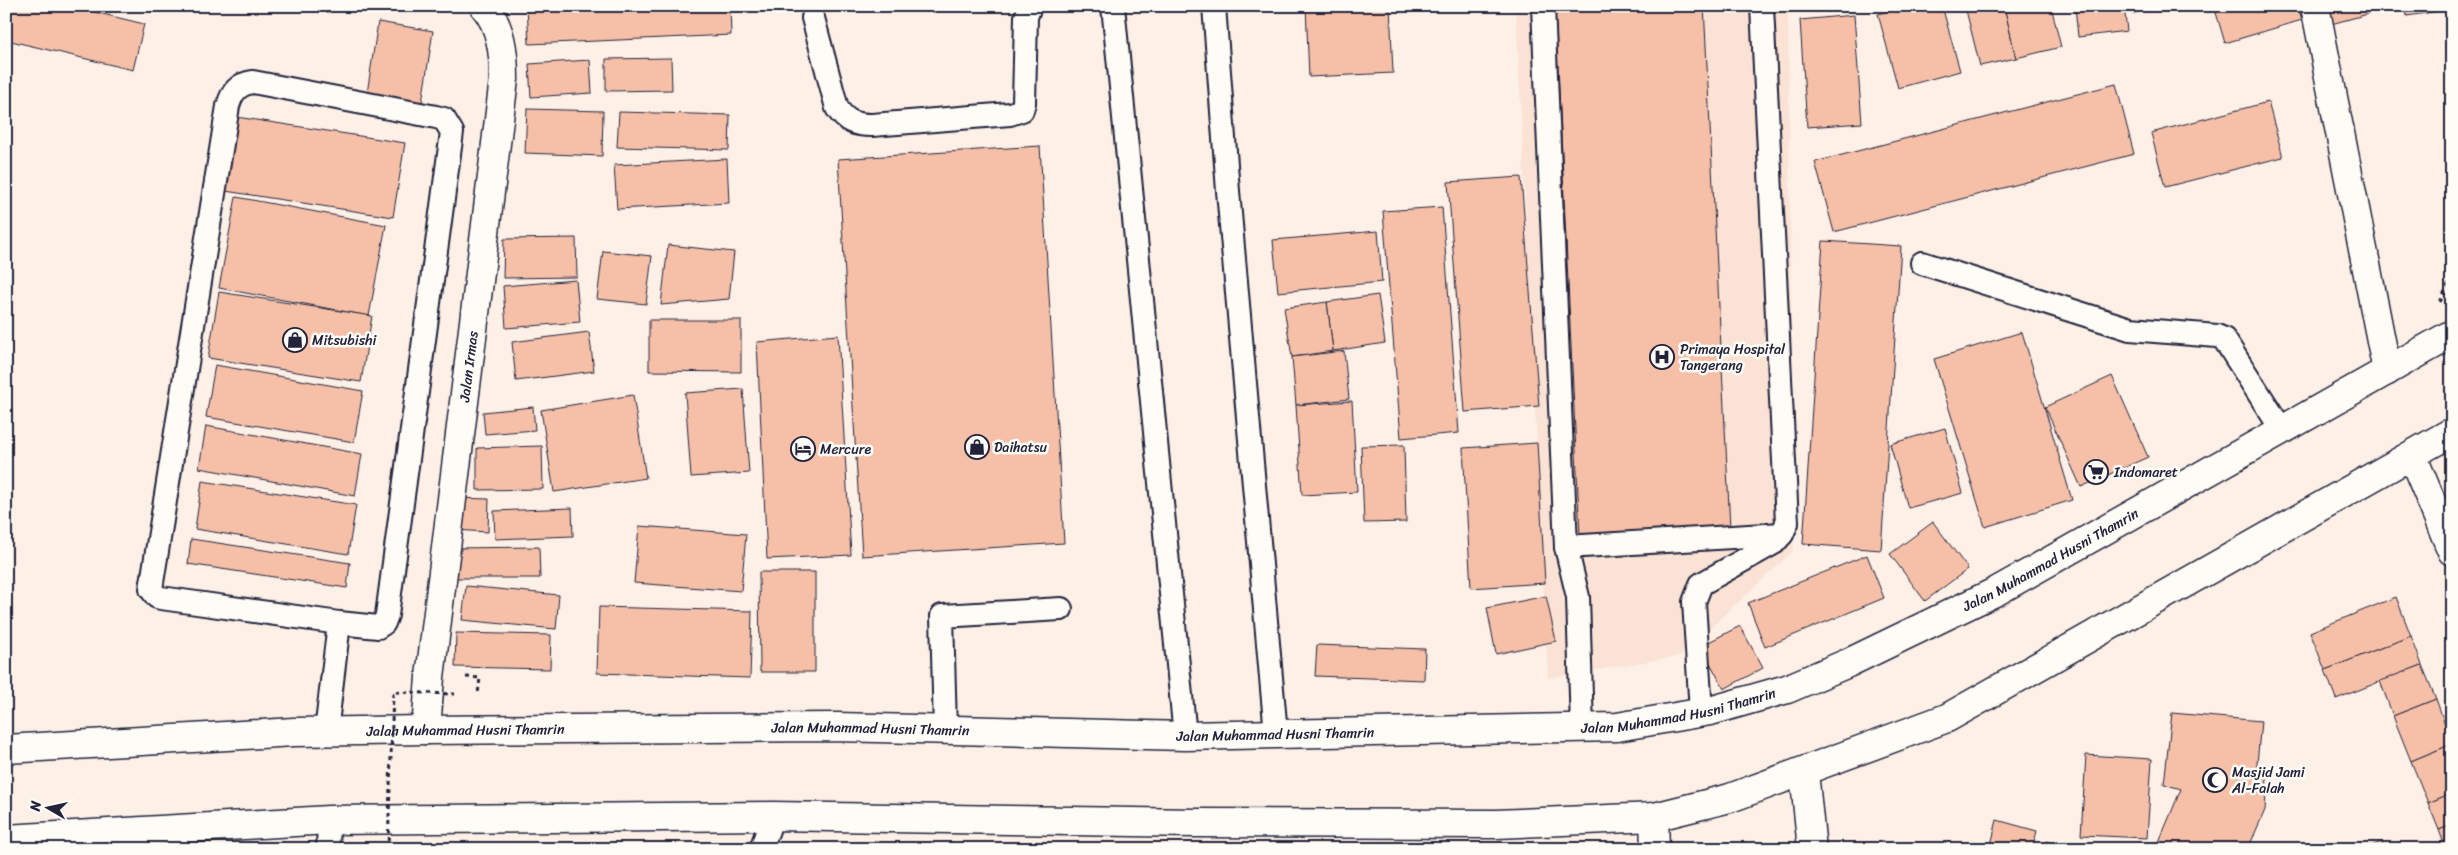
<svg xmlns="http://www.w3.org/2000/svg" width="2458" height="855" font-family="Sriracha,sans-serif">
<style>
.built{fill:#fae2d4}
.building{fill:#f6c0a8;stroke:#22223b}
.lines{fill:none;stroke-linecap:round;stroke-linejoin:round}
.lane-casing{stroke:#22223b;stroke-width:26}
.street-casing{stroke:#22223b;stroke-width:31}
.primary-casing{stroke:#22223b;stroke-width:31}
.path{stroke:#22223b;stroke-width:3;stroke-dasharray:4 4;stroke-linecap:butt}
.lane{stroke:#fdfcf7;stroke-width:22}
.street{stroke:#fdfcf7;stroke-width:28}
.primary{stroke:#fdfcf7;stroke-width:28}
.path-bridge{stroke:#22223b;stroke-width:3;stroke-dasharray:4 4;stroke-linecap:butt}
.labels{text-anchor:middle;stroke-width:5;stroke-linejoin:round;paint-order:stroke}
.poi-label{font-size:14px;fill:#22223b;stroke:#fdfcf7;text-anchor:start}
.street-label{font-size:14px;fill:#22223b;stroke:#fdfcf7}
</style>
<rect width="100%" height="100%" fill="#fcf0e7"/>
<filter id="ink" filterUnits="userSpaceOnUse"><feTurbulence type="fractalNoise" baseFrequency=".02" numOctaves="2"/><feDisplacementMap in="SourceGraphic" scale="10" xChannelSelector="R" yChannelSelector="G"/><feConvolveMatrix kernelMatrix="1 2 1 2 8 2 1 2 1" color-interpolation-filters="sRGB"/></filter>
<g filter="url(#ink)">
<!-- built -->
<polygon class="built" points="1516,6 1788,6 1793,551 1680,656 1548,678"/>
<!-- building -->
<g class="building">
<polygon points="6,6 70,6 144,24 133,70 11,41 10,44 6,43"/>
<polygon points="527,6 730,6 731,35 529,44"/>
<polygon points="821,6 859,6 821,9"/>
<polygon points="1306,6 1390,6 1393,73 1309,77"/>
<polygon points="1555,6 1704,6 1730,528 1580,536"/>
<polygon points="1906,6 1942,6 1960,71 1898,88 1878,14"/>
<polygon points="1965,6 2004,6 2016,58 1980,66"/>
<polygon points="2004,6 2051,6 2061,47 2016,58"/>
<polygon points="2075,6 2124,6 2127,31 2078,37"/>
<polygon points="2129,6 2160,6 2132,14"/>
<polygon points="2214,6 2298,6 2302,20 2225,43"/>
<polygon points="2327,6 2366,6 2368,14 2331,24"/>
<polygon points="2405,6 2445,6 2445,10 2407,16"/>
<polygon points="1854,15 1862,123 1807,127 1800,20"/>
<polygon points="378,22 433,31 421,109 366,100"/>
<polygon points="671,58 672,90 606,91 606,59"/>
<polygon points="590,60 592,93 531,97 529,64"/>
<polygon points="2116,84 2134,154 1834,232 1815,162"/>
<polygon points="2268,102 2283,157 2165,187 2151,133"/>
<polygon points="527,109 603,111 602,156 525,153"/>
<polygon points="619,112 730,115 729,150 617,147"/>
<polygon points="230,116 405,143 393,217 219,190"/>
<polygon points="1040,146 1064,543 862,556 838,159"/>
<polygon points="727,159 729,203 617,209 614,165"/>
<polygon points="1521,177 1539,406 1465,412 1448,182"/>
<polygon points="236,197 386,225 369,316 219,288"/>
<polygon points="1442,207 1459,433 1401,438 1383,211"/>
<polygon points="1378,231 1382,282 1278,292 1273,240"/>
<polygon points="576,238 577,277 503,278 504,239"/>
<polygon points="1823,241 1901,246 1881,550 1803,544"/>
<polygon points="668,245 734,252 729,299 661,305"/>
<polygon points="603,251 652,256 646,304 597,299"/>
<polygon points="576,280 580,322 506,328 503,286"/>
<polygon points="219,292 372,316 361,382 208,358"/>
<polygon points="1378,295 1385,343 1333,351 1327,302"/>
<polygon points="1327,302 1333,351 1292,357 1284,308"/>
<polygon points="649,320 741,320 741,372 649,371"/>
<polygon points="589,332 594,371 516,381 512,342"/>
<polygon points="2022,332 2072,500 1985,527 1934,359"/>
<polygon points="838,335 851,555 767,559 757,342"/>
<polygon points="1344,351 1349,399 1296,405 1292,357"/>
<polygon points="215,365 363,391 354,442 206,417"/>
<polygon points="2112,376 2148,457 2081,487 2045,407"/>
<polygon points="743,389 749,473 691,477 685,393"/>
<polygon points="633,395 646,478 554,492 541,410"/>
<polygon points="1352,401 1357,492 1302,495 1296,405"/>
<polygon points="533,407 535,430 485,434 483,412"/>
<polygon points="206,426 362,454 355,496 199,468"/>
<polygon points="1945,428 1963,493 1908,508 1890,444"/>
<polygon points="1537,443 1545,583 1471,588 1463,448"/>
<polygon points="1404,445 1406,522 1364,523 1361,446"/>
<polygon points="542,446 543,489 477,490 477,448"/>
<polygon points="202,481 356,505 348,554 195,529"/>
<polygon points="454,498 489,499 488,532 453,530"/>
<polygon points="572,508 573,536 495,539 494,511"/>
<polygon points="1933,522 1968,569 1925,601 1890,554"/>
<polygon points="639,526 746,534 741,591 634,583"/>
<polygon points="191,539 350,563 347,588 188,564"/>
<polygon points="539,547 540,578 453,578 452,548"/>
<polygon points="1867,555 1884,598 1765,647 1748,603"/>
<polygon points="759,572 815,572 815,672 760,672"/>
<polygon points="466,586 559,595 556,629 462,620"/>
<polygon points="1546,596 1556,641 1496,654 1487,608"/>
<polygon points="2396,597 2411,636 2325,670 2310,632"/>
<polygon points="599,607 752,611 750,678 597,673"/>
<polygon points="1740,626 1763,668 1724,689 1701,646"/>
<polygon points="456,633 551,635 550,669 455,667"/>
<polygon points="2411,636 2422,665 2336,699 2325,670"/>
<polygon points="1317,645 1425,649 1424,680 1315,676"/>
<polygon points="2422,665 2436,699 2393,716 2380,681"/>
<polygon points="2436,699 2452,744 2411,761 2393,716"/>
<polygon points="2172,713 2261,721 2256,775 2267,777 2265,810 2248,849 2156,849 2181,789 2164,784"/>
<polygon points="2452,744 2452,793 2428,803 2411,761"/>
<polygon points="2086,755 2152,759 2147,838 2081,835"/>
<polygon points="2452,793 2452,825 2439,830 2428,803"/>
<polygon points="1997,820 2037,831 2032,849 1990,849"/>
<polygon points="2452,825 2452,849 2446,849 2439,830"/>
<polygon points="2047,841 2071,849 2044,849"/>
<polygon points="2382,842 2384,849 2362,849"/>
</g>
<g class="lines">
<defs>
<g id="lane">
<polyline points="1113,6 1185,736"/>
<polyline points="1214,6 1228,191 1276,734"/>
<polyline points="1543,6 1566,547 1578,597 1582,729"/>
<path d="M813,18L837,108C846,122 856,125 872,125L1010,114L1022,110L1024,103L1026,17L1030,6"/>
<path d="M253,82L436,117L444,119L452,132L387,615L384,623L378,627L339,623L161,598L157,597L151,589L228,106C232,92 238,84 253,82Z"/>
<polyline points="1922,263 2130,329 2217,336 2224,339 2282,430"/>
<polyline points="1566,547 1782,534"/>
<polyline points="1701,712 1694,602 1701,584 1774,543 1782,534 1787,523 1762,6"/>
<polyline points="945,730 942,616 1061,609"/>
<polyline points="326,732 339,623"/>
<polyline points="328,849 329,820"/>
<polyline points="761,849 773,816"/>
</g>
<g id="street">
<polyline points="2315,6 2387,371"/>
<polyline points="2412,455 2452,551"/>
<path id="s1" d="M426,730L430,677L504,79C504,53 501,26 484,6"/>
<polyline points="1804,772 1812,849"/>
<polyline points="1654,817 1655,849"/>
</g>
<g id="primary">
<path id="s2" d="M6,749L294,732L426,730L837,727L1185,736L1617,727L1710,711L1787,689L1848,663L1997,591L2452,334"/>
<polyline points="6,839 329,820 773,816 1195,823 1496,824 1654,817 1730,798 1947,718 2452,432"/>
</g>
</defs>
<!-- lane casing -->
<use href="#lane" class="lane-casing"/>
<!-- street casing -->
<use href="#street" class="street-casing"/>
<!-- primary casing -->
<use href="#primary" class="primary-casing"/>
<!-- path -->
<g class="path">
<polyline points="2440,302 2452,276"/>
<polyline points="466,677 480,678 478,694"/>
</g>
<!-- lane -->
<use href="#lane" class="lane"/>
<!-- street -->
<use href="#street" class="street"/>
<!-- primary -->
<use href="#primary" class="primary"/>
<!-- path-bridge -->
<polyline class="path-bridge" points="388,849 393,692 455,694"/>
</g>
</g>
<!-- icons -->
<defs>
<symbol id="shop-ring" viewBox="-11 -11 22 22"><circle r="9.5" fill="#fdfcf7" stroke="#22223b" stroke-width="1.5"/><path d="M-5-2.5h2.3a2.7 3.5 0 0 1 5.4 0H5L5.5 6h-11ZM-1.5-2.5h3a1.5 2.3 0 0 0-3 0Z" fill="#22223b"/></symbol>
<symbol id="hospital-ring" viewBox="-11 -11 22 22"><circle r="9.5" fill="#fdfcf7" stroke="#22223b" stroke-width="1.5"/><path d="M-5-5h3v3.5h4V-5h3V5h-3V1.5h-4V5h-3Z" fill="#22223b"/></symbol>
<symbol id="hotel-ring" viewBox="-11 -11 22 22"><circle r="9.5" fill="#fdfcf7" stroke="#22223b" stroke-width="1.5"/><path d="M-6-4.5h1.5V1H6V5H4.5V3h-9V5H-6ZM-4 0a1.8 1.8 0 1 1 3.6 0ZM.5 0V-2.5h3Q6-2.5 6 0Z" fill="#22223b"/></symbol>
<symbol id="supermarket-ring" viewBox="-11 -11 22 22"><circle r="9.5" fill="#fdfcf7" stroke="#22223b" stroke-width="1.5"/><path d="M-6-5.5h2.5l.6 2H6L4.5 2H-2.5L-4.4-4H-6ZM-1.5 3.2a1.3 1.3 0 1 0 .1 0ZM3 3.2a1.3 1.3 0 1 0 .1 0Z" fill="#22223b"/></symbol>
<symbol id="mosque-ring" viewBox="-11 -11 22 22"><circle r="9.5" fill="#fdfcf7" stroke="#22223b" stroke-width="1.5"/><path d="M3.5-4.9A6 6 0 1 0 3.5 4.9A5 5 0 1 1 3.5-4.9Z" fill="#22223b"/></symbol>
</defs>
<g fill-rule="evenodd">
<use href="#shop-ring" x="281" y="326" width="28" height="28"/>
<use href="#hospital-ring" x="1648" y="343" width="28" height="28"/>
<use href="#shop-ring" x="963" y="433" width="28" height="28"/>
<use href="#hotel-ring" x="789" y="435" width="28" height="28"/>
<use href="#supermarket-ring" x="2082" y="458" width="28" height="28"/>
<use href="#mosque-ring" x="2201" y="766" width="28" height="28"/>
</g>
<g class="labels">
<!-- poi labels -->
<g class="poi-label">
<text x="312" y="345">Mitsubishi</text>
<text x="1680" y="354">Primaya Hospital<tspan x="1680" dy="16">Tangerang</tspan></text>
<text x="994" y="452">Daihatsu</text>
<text x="820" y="454">Mercure</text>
<text x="2114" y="477">Indomaret</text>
<text x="2232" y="777">Masjid Jami<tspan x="2232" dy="16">Al-Falah</tspan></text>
</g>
<!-- street labels -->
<g class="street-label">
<text dy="5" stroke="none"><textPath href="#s1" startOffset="366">Jalan Irmas</textPath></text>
<text dy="5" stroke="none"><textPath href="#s2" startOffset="2080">Jalan Muhammad Husni Thamrin</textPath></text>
<text dy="5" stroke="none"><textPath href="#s2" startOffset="1675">Jalan Muhammad Husni Thamrin</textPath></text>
<text dy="5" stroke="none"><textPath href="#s2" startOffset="865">Jalan Muhammad Husni Thamrin</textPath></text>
<text dy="5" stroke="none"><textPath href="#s2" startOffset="460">Jalan Muhammad Husni Thamrin</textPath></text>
<text dy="5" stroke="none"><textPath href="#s2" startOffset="1270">Jalan Muhammad Husni Thamrin</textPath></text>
</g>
</g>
<!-- margin -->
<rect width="2458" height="855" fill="none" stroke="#fdfcf7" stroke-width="25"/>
<rect x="12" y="12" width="2433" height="830" fill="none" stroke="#22223b" stroke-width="2" filter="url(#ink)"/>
<!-- north arrow -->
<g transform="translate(48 808) rotate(279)" stroke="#fdfcf7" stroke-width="4" paint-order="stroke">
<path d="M0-4L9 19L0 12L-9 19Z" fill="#22223b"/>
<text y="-8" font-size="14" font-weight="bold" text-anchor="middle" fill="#22223b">N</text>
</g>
</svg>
